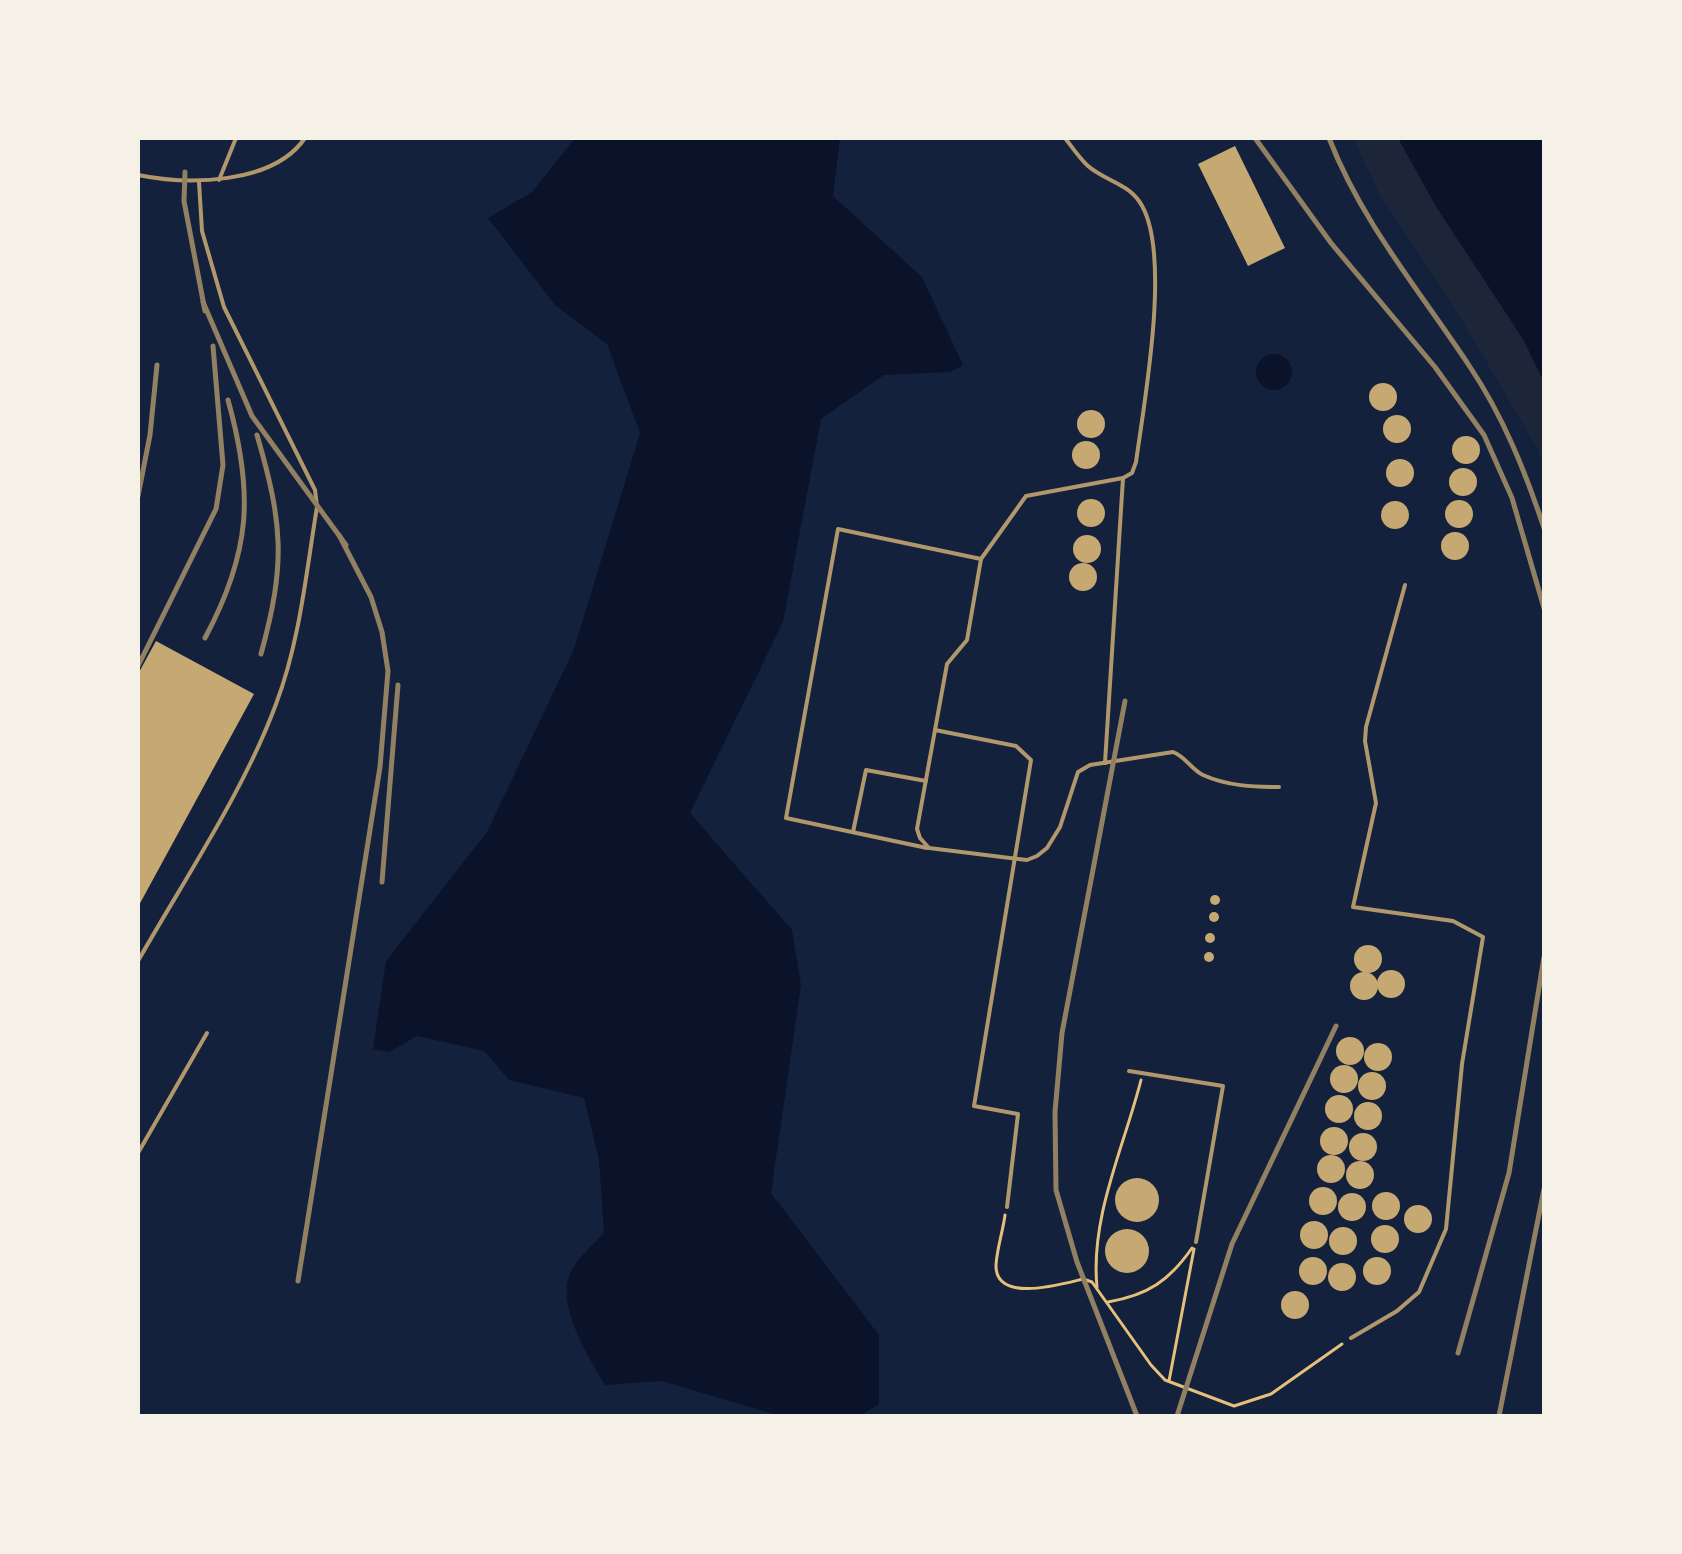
<svg xmlns="http://www.w3.org/2000/svg" width="1682" height="1554" font-family="Overpass,sans-serif">
<style>
.green{fill:#1d2539}
.water{fill:#0b132b}
.building{fill:#c6a872}
.lines{fill:none;stroke-linecap:round;stroke-linejoin:round}
.path{stroke:#e5c07b;stroke-width:3}
.service{stroke:#b1986c;stroke-width:4}
.rail{stroke:#918062;stroke-width:5}
</style>
<rect width="100%" height="100%" fill="#14213d"/>
<!-- green -->
<polygon class="green" points="1353,138 1398,138 1437,208 1523,339 1544,382 1544,470 1537,448 1459,315 1380,195"/>
<!-- water -->
<g class="water">
<path d="M575,138H840L833,196L922,277L963,365L950,372L884,375L821,419L783,622L690,813L792,930L801,985L771,1193L879,1335V1404L860,1416H780L662,1381L605,1385C588,1356 551,1299 574,1266C582,1254 594,1244 604,1233L599,1160L584,1098L509,1080L484,1051L417,1036L389,1052L373,1049L386,961L487,832L574,649L640,433L607,344L555,305L488,218L532,192Z"/>
<polygon points="1398,138 1544,138 1544,382 1523,339 1437,208"/>
<circle cx="1274" cy="372" r="18"/>
</g>
<!-- building -->
<g class="building">
<polygon points="1235,146 1285,248 1248,266 1198,164"/>
<circle cx="1383" cy="397" r="14"/>
<circle cx="1091" cy="424" r="14"/>
<circle cx="1397" cy="429" r="14"/>
<circle cx="1466" cy="450" r="14"/>
<circle cx="1086" cy="455" r="14"/>
<circle cx="1400" cy="473" r="14"/>
<circle cx="1463" cy="482" r="14"/>
<circle cx="1091" cy="513" r="14"/>
<circle cx="1459" cy="514" r="14"/>
<circle cx="1395" cy="515" r="14"/>
<circle cx="1455" cy="546" r="14"/>
<circle cx="1087" cy="549" r="14"/>
<circle cx="1083" cy="577" r="14"/>
<polygon points="156,641 254,694 138,907 138,674"/>
<circle cx="1215" cy="900" r="5"/>
<circle cx="1214" cy="917" r="5"/>
<circle cx="1210" cy="938" r="5"/>
<circle cx="1368" cy="959" r="14"/>
<circle cx="1209" cy="957" r="5"/>
<circle cx="1391" cy="984" r="14"/>
<circle cx="1364" cy="986" r="14"/>
<circle cx="1350" cy="1051" r="14"/>
<circle cx="1378" cy="1057" r="14"/>
<circle cx="1344" cy="1079" r="14"/>
<circle cx="1372" cy="1086" r="14"/>
<circle cx="1339" cy="1109" r="14"/>
<circle cx="1368" cy="1116" r="14"/>
<circle cx="1334" cy="1141" r="14"/>
<circle cx="1363" cy="1147" r="14"/>
<circle cx="1331" cy="1169" r="14"/>
<circle cx="1360" cy="1175" r="14"/>
<circle cx="1137" cy="1200" r="22"/>
<circle cx="1323" cy="1201" r="14"/>
<circle cx="1386" cy="1206" r="14"/>
<circle cx="1352" cy="1207" r="14"/>
<circle cx="1418" cy="1219" r="14"/>
<circle cx="1314" cy="1235" r="14"/>
<circle cx="1385" cy="1239" r="14"/>
<circle cx="1343" cy="1241" r="14"/>
<circle cx="1127" cy="1251" r="22"/>
<circle cx="1313" cy="1271" r="14"/>
<circle cx="1377" cy="1271" r="14"/>
<circle cx="1342" cy="1277" r="14"/>
<circle cx="1295" cy="1305" r="14"/>
</g>
<g class="lines">
<!-- path -->
<g class="path">
<path d="M1005,1215C1003,1231 997,1248 996,1265C995,1304 1062,1284 1083,1279L1092,1282L1151,1365L1165,1380L1234,1406L1271,1394L1342,1344"/>
<path d="M1097,1287C1090,1217 1124,1147 1141,1080"/>
<path d="M1108,1302C1148,1295 1169,1281 1192,1248"/>
<polyline points="1169,1381 1194,1249"/>
</g>
<!-- service -->
<g class="service">
<path d="M1065,138C1072,147 1080,159 1088,166C1104,180 1126,183 1139,201C1173,248 1144,403 1136,462L1132,473L1123,478L1026,496L981,559L967,640L947,664L917,829L920,838L929,848L1027,860L1037,856L1047,848L1060,827L1078,772L1090,765L1173,752C1186,757 1191,769 1203,775C1227,786 1254,787 1279,787"/>
<path d="M138,175C187,185 273,185 305,138"/>
<polyline points="219,180 236,138"/>
<polyline points="935,730 1016,746 1031,760 974,1106 1018,1114 1007,1207"/>
<polyline points="1105,763 1123,478"/>
<polyline points="853,832 866,770 926,781"/>
<polyline points="927,848 786,818 838,529 981,559"/>
<path d="M138,961C184,880 244,791 276,704C300,641 306,573 317,507L315,490L224,307L202,231L199,182"/>
<polyline points="1129,1071 1223,1086 1196,1242"/>
<polyline points="138,1153 207,1033"/>
<polyline points="1351,1338 1397,1311 1419,1292 1446,1229 1462,1064 1483,937 1453,921 1353,907 1376,803 1365,741 1366,727 1405,585"/>
</g>
<!-- rail -->
<g class="rail">
<polyline points="1255,138 1331,243 1435,367 1484,435 1512,498 1544,608"/>
<path d="M1329,138C1362,223 1420,291 1470,367C1503,416 1525,471 1544,528"/>
<polyline points="185,172 184,201 205,311"/>
<polyline points="203,302 252,416 346,545"/>
<path d="M257,435C283,524 286,563 261,654"/>
<polyline points="138,496 150,435 157,365"/>
<path d="M205,638C251,552 254,493 228,400"/>
<polyline points="138,666 216,509 223,465 213,346"/>
<polyline points="1125,701 1062,1033 1055,1112 1056,1190 1077,1262 1137,1416"/>
<polyline points="382,882 398,685"/>
<polyline points="298,1281 380,767 388,671 382,632 371,597 339,535"/>
<polyline points="1458,1353 1509,1173 1544,957"/>
<polyline points="1177,1416 1232,1244 1336,1026"/>
<polyline points="1499,1416 1544,1189"/>
</g>
</g>
<!-- border -->
<rect width="1682" height="1554" fill="none" stroke="#f6f1e7" stroke-width="280"/>
</svg>
